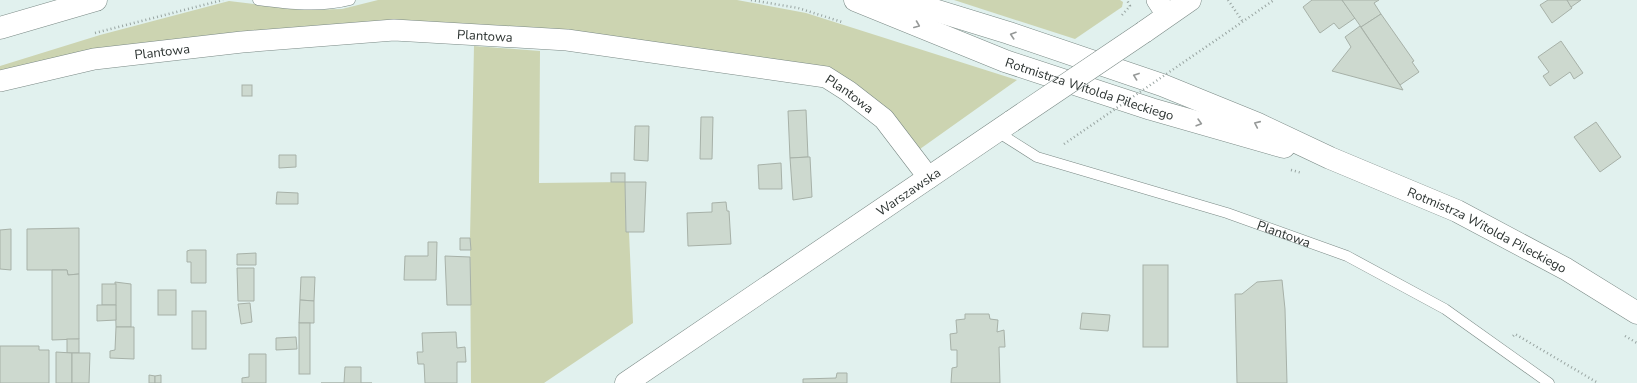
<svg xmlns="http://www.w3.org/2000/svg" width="1637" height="383" font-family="'Nunito Sans',sans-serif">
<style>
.green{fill:#ccd4b1}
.building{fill:#cdd9cf;stroke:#a7b1a8}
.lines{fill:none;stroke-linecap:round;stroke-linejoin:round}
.lane-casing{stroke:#7a8985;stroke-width:11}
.street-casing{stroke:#7a8985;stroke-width:22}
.secondary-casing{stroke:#7a8985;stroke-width:23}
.path{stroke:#98a4a1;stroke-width:2.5;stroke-dasharray:1 3;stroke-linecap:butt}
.lane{stroke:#fff;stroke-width:10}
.street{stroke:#fff;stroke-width:21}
.secondary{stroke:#fff;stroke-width:22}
.secondary-bridge-casing{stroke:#7a8985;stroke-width:23;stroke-linecap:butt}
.path-bridge{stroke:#98a4a1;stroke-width:2.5;stroke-dasharray:1 3;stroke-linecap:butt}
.secondary-bridge{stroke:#fff;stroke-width:22}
.oneway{stroke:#969998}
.labels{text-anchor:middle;stroke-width:3;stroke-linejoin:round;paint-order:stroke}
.street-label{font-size:13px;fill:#2c3331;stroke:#e1f1ee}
</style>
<rect width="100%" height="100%" fill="#e1f1ee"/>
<!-- green -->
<g class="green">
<polygon points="378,0 737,0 806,13 1017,80 920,149 842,80 502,27 0,74 0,66 100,35 229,1 302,10 342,9"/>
<polygon points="954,0 1120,0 1123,2 1122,7 1075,39"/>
<polygon points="474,46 540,51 539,183 625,182 626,231 629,232 633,323 544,383 471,383 470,238"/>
</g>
<!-- building -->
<g class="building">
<polygon points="1312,0 1342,0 1355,18 1339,29 1334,23 1320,33 1303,7"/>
<polygon points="1342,0 1379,0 1374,3 1381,14 1361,27"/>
<polygon points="1548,0 1567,0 1572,8 1552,23 1540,5"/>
<polygon points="1567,0 1581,0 1571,7"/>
<polygon points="1381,14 1414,61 1412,62 1419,72 1400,85 1361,27"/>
<polygon points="1360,26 1400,85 1403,90 1332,71 1351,47 1345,37"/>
<polygon points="1561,41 1583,73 1574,79 1570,72 1550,86 1543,76 1549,72 1538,57"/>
<rect x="242" y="85" width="10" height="11"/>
<polygon points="806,110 808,157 790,158 788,111"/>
<polygon points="701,117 713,117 712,159 700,159"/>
<polygon points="1596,122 1621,157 1600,172 1574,137"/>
<polygon points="635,126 649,126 648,161 634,160"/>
<polygon points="279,155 296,155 296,167 279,168"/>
<polygon points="808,157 810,157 812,197 793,200 790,158"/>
<polygon points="781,163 782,189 759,189 758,165"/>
<rect x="611" y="173" width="14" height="9"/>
<polygon points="625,182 646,182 644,232 626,232"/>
<polygon points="277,192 298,193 298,204 276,204"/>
<polygon points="726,202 727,211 729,211 731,244 688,246 687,213 712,212 712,203"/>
<polygon points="79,228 79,274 68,275 67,270 27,270 27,229"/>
<polygon points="11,229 11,270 0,269 0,230"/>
<polygon points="460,238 470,238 471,250 460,250"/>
<polygon points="428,242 437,242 436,280 404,280 405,256 428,256"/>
<polygon points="190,250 206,250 206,283 191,283 191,262 187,262 187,251"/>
<polygon points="256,253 256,265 237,265 237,254"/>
<polygon points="445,256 470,257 471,305 447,305"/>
<rect x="1143" y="265" width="25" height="82"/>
<polygon points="237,268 254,268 254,301 238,301"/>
<polygon points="52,270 67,270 68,275 79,274 79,339 52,340"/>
<polygon points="301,277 315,277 314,301 300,300"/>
<polygon points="1282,280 1285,309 1287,383 1237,383 1235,294 1242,294 1257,282"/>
<polygon points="115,282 131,284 131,327 116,327"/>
<rect x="102" y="284" width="14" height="21"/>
<rect x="158" y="290" width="18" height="25"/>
<polygon points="300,300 314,301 314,323 299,323"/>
<polygon points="250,303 252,322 241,324 238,304"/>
<polygon points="97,305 116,305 116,320 97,321"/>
<rect x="192" y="311" width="14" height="38"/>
<polygon points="1082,313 1110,315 1108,331 1080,329"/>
<polygon points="965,314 989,314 990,319 998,320 997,332 1004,330 1005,347 999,347 1000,383 951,383 952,368 957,367 957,350 951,350 950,334 957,333 956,320 965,319"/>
<rect x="299" y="323" width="11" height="51"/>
<polygon points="116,327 134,327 134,359 110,358 110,351 115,350"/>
<polygon points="456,332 457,348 465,347 466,362 457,362 457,383 425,383 424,364 418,364 417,352 423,352 422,333"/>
<polygon points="296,337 297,349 276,350 276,338"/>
<rect x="67" y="339" width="12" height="14"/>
<polygon points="0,346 39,346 39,350 49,350 49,383 0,383"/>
<polygon points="56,352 72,353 72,383 56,383"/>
<polygon points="72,353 90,353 89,383 72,383"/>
<polygon points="249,354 266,354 266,383 242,383 242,378 249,377"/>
<polygon points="345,367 361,367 361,383 372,383 321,383 344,383"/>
<polygon points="837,373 847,373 847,383 803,383 803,379 836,378"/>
<polygon points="149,375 155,376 155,383 149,383"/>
<polygon points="161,375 161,383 155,383 155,376"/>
</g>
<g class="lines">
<defs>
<g id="lane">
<path d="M258,0C289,4 320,8 350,0"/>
<path id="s1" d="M996,131L1037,157L1227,213L1347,256L1445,309L1549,383"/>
</g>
<g id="street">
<polyline points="1157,0 1167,15"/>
<path id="s2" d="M0,81L94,59L242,42L394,30L567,40L826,77L848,91L884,119L929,178"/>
</g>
<g id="secondary">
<path id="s3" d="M855,0L1005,61L1151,109L1284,147"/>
<path id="s4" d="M877,0L931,9L1009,33L1162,85L1258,124L1330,158L1457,211L1566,269L1637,313"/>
<polyline points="0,28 96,0"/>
<polyline points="1144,32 1190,0"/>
<path id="s5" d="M626,383L1012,121"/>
</g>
</defs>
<!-- lane casing -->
<use href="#lane" class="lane-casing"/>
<!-- street casing -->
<use href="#street" class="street-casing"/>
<!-- secondary casing -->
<use href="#secondary" class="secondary-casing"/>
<!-- path -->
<g class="path">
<polyline points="751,0 798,8 842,22"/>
<polyline points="1228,0 1243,22"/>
<polyline points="1122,15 1130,6 1127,0"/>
<polyline points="95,33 223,0"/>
<polyline points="1219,38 1274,0"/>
<polyline points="1291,170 1302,173"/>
<polyline points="1513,336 1515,334 1598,383"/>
<polyline points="1625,336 1637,343"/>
</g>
<!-- lane -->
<use href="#lane" class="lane"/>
<!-- street -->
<use href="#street" class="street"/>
<!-- secondary -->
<use href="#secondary" class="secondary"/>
<defs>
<polyline id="secondary-bridge" points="1012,121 1144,32"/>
</defs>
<!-- secondary-bridge casing -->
<use href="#secondary-bridge" class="secondary-bridge-casing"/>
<!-- path-bridge -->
<polyline class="path-bridge" points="1064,144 1219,38"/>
<!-- secondary-bridge -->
<use href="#secondary-bridge" class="secondary-bridge"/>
</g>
<!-- one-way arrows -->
<defs><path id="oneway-chevron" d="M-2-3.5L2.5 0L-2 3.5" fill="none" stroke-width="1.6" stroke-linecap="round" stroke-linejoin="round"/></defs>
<g class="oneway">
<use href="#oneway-chevron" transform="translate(917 25) rotate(22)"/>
<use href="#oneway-chevron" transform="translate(1013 35) rotate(-162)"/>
<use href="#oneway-chevron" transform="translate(1136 76) rotate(-160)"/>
<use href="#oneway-chevron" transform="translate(1199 123) rotate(16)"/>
<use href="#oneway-chevron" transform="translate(1257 124) rotate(-156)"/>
</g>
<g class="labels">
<!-- street labels -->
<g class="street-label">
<text dy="5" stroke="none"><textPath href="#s2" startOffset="489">Plantowa</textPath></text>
<text dy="5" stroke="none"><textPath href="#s2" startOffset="165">Plantowa</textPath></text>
<text dy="5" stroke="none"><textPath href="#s3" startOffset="251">Rotmistrza Witolda Pileckiego</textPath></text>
<text dy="5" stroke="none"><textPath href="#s2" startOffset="862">Plantowa</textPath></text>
<text dy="5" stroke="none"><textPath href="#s5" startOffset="341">Warszawska</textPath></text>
<text dy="5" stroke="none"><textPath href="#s4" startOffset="654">Rotmistrza Witolda Pileckiego</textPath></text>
<text dy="5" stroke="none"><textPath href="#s1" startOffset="307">Plantowa</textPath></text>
</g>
</g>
</svg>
